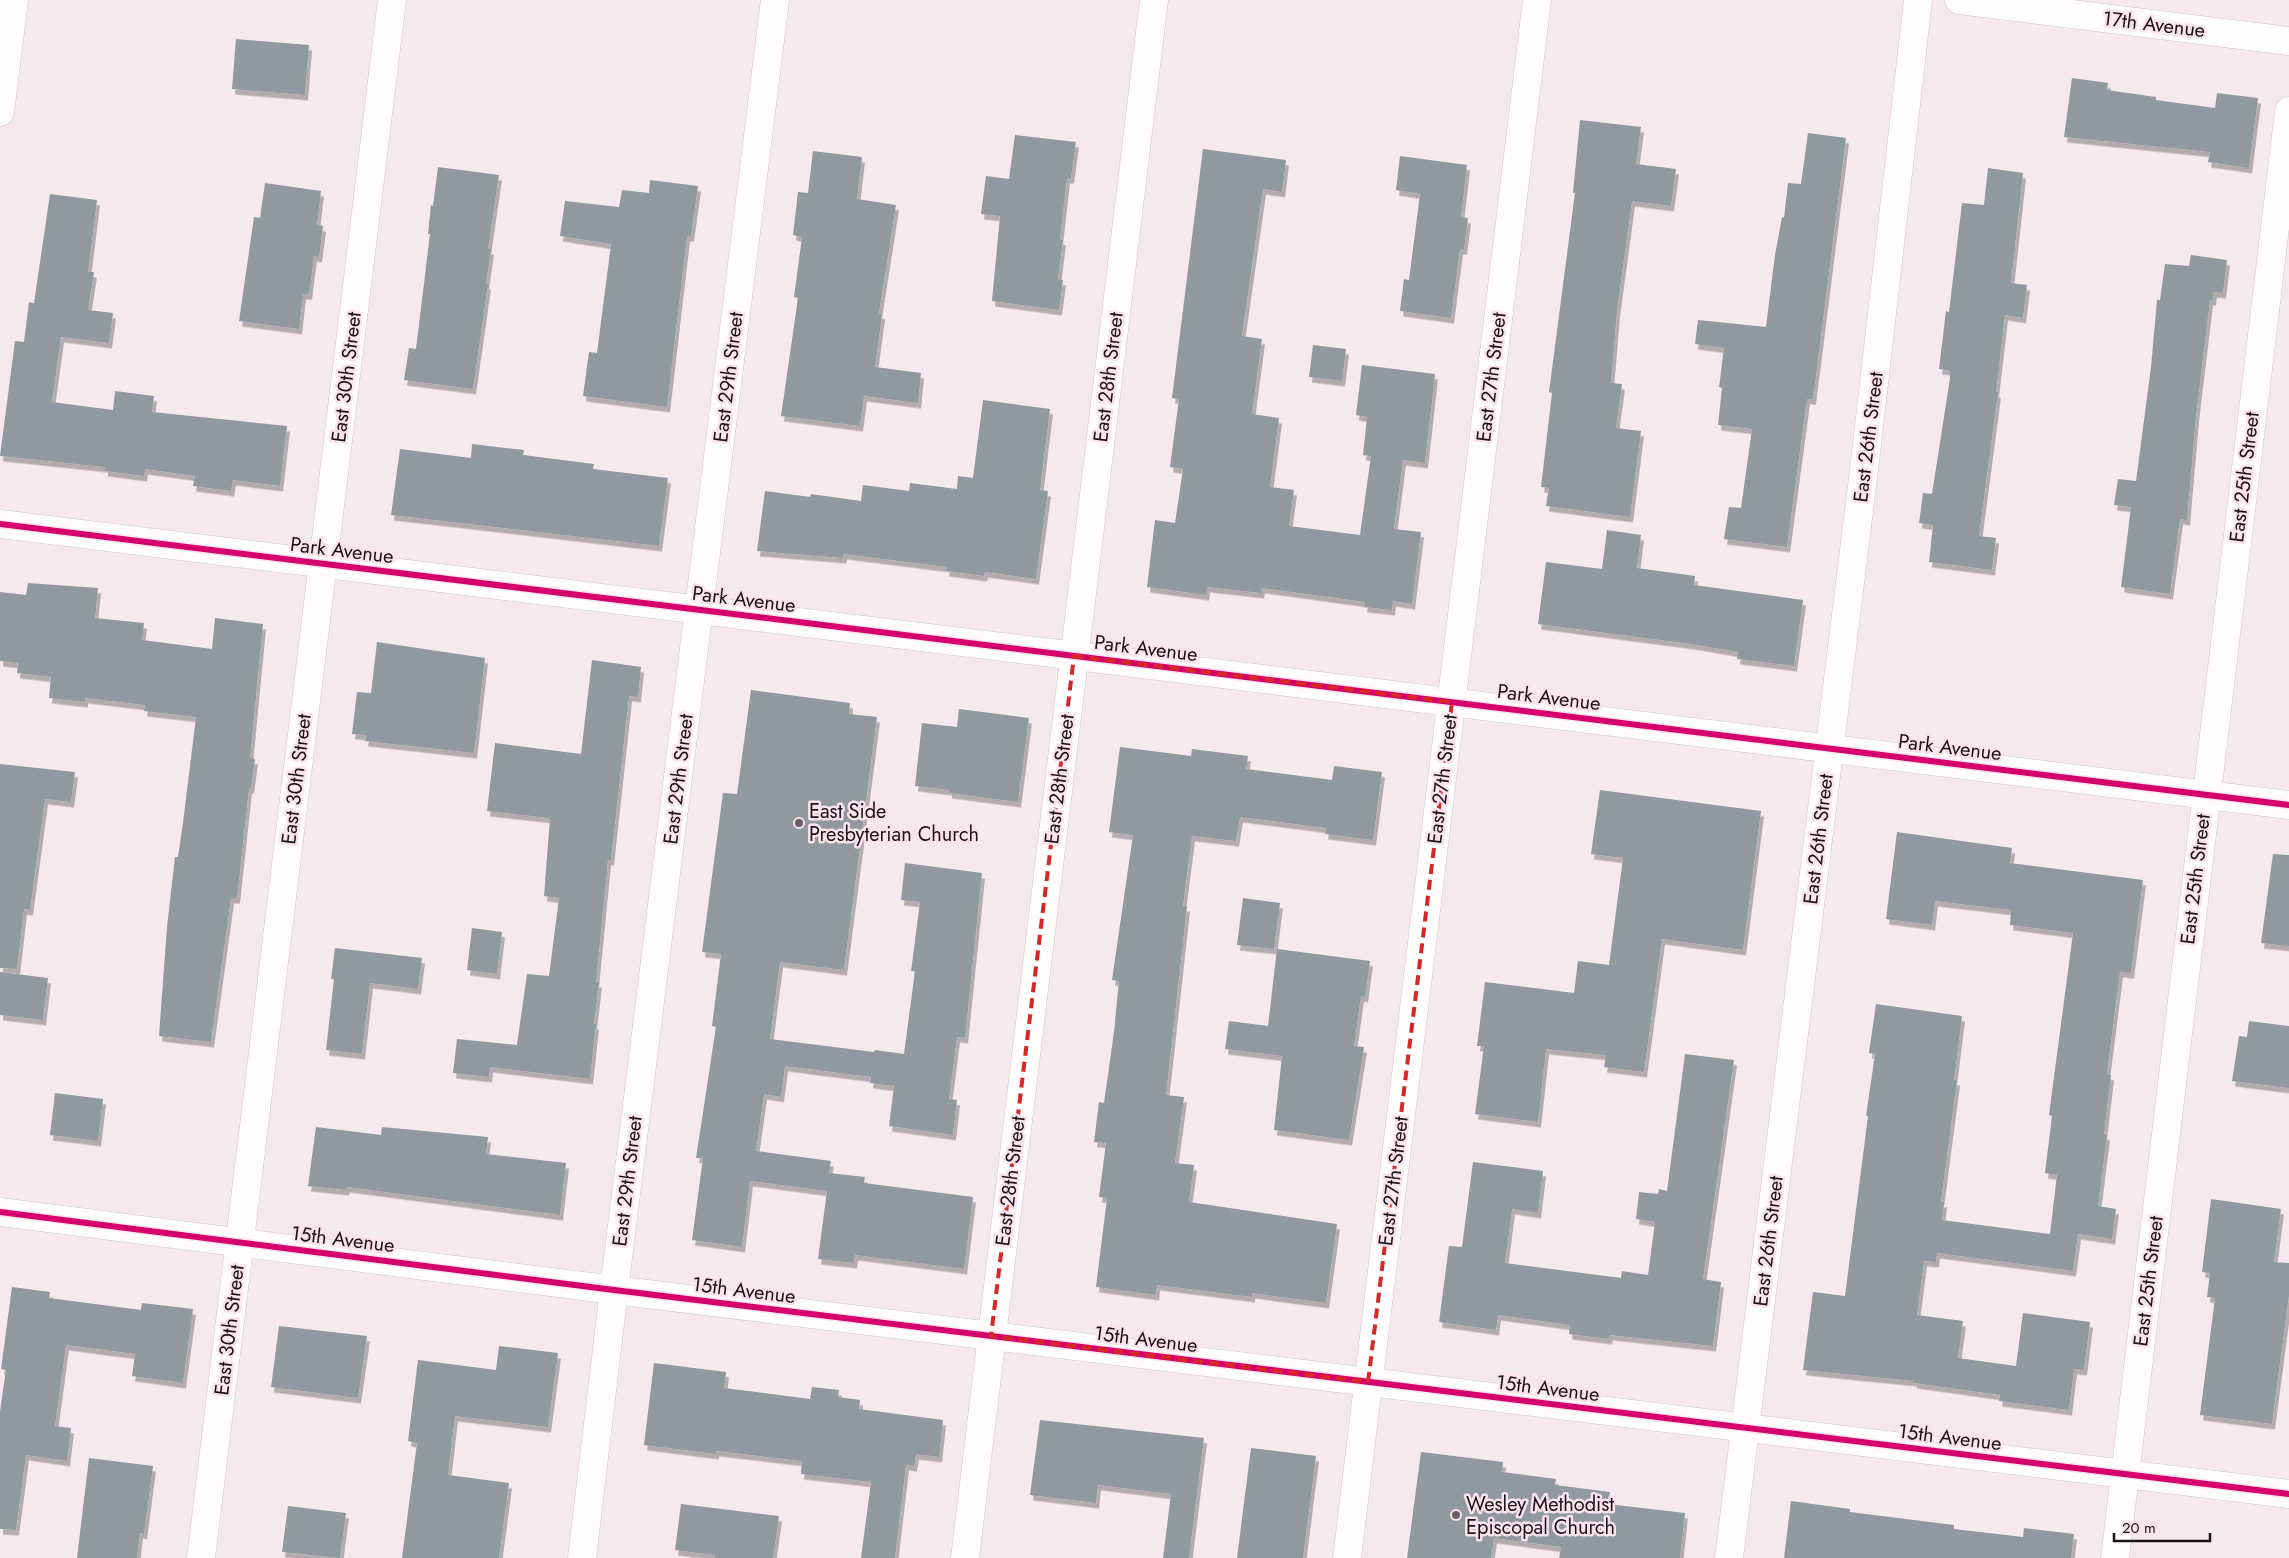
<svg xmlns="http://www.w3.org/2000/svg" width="2289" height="1558" font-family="Jost,sans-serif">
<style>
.building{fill:#90999d;filter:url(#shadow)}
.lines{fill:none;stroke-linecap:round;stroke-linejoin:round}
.minor-casing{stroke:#cec5c9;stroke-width:29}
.tertiary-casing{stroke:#cec5c9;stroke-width:29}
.minor{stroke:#fefcfc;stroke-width:28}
.tertiary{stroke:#fefcfc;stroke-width:28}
.cycleway-casing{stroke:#fbe3ed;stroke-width:9}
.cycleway{stroke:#d6006c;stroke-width:6}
.marked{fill:none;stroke:#d62828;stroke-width:4;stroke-dasharray:10 6;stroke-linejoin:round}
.poi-dot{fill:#675e62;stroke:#fbe3ed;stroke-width:2}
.labels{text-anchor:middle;stroke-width:5;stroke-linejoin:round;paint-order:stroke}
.street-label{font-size:20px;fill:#1a1316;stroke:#fbe3ed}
.poi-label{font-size:20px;fill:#1a1316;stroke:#fbe3ed;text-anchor:start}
</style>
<defs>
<filter id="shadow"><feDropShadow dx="3" dy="5.5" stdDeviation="0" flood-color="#0004"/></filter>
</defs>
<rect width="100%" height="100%" fill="#f5e9ee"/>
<!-- building -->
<g class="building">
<polygon points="236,39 309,45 305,95 232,89"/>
<polygon points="2072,78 2108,83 2107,90 2156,97 2156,100 2215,108 2217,93 2258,98 2249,168 2208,162 2210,152 2064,137"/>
<polygon points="1580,120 1641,127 1636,164 1676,169 1671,206 1632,201 1617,311 1611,383 1622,384 1616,428 1641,431 1630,517 1546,506 1549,488 1541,487 1552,393 1549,392 1575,193 1573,193"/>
<polygon points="1808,133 1846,138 1813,399 1807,399 1787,547 1724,539 1729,507 1741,508 1752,429 1718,425 1722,388 1719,387 1724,348 1695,344 1698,320 1766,327 1775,255 1782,217 1784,218 1788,183 1801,184"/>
<polygon points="1015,135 1076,142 1071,178 1067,178 1060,239 1063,240 1058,279 1063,280 1059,310 992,301 1000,216 981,214 986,176 1009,179"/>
<polygon points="1203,149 1286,160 1282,192 1263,189 1242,336 1262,339 1252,414 1279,418 1270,487 1294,490 1289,526 1360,535 1371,456 1363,455 1367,417 1356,415 1362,365 1435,374 1425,463 1403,460 1394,529 1421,532 1412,604 1393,601 1392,610 1364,607 1365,602 1262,588 1261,593 1207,587 1206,595 1147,587 1155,520 1175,523 1183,469 1170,467 1179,399 1172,398"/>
<polygon points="813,151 862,157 857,199 896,205 879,313 882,314 875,367 921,373 918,403 864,396 860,426 781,416 798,298 794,297 802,237 793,235 798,192 808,193"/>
<polygon points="1400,156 1467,165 1461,217 1468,218 1464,249 1460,249 1451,318 1400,311 1404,279 1409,280 1420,194 1396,190"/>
<polygon points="438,167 499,175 488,249 491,249 486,284 488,284 473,389 404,380 409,348 416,349 430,234 428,234 431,205 433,206"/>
<polygon points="1988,168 2023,173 2011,283 2027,285 2023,318 2005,315 1996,392 1998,392 1979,536 1996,538 1992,570 1929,562 1933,525 1919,523 1923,493 1932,494 1950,378 1949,370 1939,369 1946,311 1949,312 1962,203 1984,205"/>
<polygon points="650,180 698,186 691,236 687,236 667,407 583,396 589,352 597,353 611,244 560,236 565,201 619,207 622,190 649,193"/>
<polygon points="265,183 321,191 317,225 323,226 319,257 314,256 309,294 303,294 299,329 239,321 254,217 260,218"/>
<polygon points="50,194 97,200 88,272 94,272 88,310 113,313 109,343 61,337 52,402 113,410 115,391 154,396 152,412 287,426 280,486 233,480 231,491 193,486 195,476 145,469 144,476 105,471 105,467 0,456 15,341 24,342 29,302 34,303"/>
<polygon points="2191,255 2227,260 2223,293 2214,292 2213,300 2210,300 2196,416 2187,520 2180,519 2170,594 2121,587 2131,507 2114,505 2118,479 2136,481 2151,367 2157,300 2160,300 2165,264 2189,266"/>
<polygon points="1313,345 1346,349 1342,381 1309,377"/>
<polygon points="983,400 1050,409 1040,490 1048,491 1036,579 985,572 984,576 946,571 947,567 844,554 843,558 757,551 765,491 810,497 811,494 861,501 863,485 909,491 910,483 957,489 958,476 973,478"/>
<polygon points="472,444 524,450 523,455 594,464 593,469 668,478 659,546 391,515 400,449 471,458"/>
<polygon points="1607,530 1641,535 1637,568 1695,576 1694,585 1803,600 1794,666 1737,659 1738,652 1691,644 1538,624 1546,562 1602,569"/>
<polygon points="28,583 98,588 95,618 144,623 142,640 212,649 215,618 263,624 250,758 255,759 251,788 249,788 237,898 231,898 211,1042 159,1036 167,927 175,857 178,857 183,823 196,717 144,711 145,705 85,698 85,702 49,698 51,677 17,673 18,663 0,661 0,592 26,595"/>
<polygon points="377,642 485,658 474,753 365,741 366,735 352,734 357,692 371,693"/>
<polygon points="592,660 641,667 638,697 629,696 611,860 608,860 596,982 599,982 594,1024 596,1024 590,1079 490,1067 489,1077 453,1073 457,1039 517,1045 527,974 549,976 559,898 544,896 550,818 487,811 495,743 581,754"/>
<polygon points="751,690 850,703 849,714 877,717 844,970 780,962 770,1039 874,1052 875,1050 904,1054 915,971 911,971 920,902 901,900 905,863 982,873 965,1038 957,1037 949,1099 957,1100 953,1135 889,1126 894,1086 870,1083 871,1077 785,1066 781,1097 764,1094 756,1151 831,1161 829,1173 865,1177 864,1183 973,1197 964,1269 855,1255 854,1263 818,1259 827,1191 750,1181 742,1247 692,1240 703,1158 696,1158 716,1027 712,1026 721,954 702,952 723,793 737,794"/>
<polygon points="959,709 1029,718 1018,802 949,793 949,790 915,786 922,723 957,727"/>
<polygon points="1120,747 1191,756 1192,749 1248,756 1246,769 1332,780 1334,766 1382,772 1373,840 1325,834 1326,828 1240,817 1236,841 1192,836 1183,906 1187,906 1166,1095 1184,1097 1175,1163 1194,1165 1189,1202 1337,1224 1326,1303 1252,1293 1252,1297 1157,1285 1156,1295 1096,1287 1107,1198 1099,1197 1106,1143 1094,1142 1099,1102 1104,1103 1114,1032 1119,981 1112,980 1133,835 1109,832"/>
<polygon points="0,764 75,772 71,802 45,799 30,910 24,909 17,969 0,968"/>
<polygon points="1600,790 1761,811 1743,950 1662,939 1644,1072 1604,1067 1606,1055 1546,1049 1538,1122 1475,1114 1484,1046 1477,1046 1485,982 1574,993 1578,961 1609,965 1623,858 1591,854"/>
<polygon points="1897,832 2012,848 2010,863 2143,880 2131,973 2120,972 2107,1074 2111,1075 2104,1134 2107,1135 2098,1206 2116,1209 2112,1239 2078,1234 2073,1271 1937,1253 1936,1262 1924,1261 1917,1315 1963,1321 1958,1358 2016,1366 2023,1313 2090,1322 2084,1370 2074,1369 2069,1410 1999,1401 2000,1395 1914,1383 1914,1381 1803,1370 1813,1292 1845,1296 1868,1116 1866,1116 1875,1054 1869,1053 1876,1004 1962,1016 1954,1080 1957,1080 1941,1202 1944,1202 1942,1220 2050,1234 2057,1175 2045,1173 2052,1116 2049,1115 2073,933 2010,925 2011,910 1935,901 1932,925 1886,919"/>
<polygon points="2273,854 2289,855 2289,946 2261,943"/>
<polygon points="1243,898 1280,903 1274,949 1237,945"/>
<polygon points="472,928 502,932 497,974 467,970"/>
<polygon points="335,948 422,958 418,989 370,983 362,1054 326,1050 334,979 331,979"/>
<polygon points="1277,949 1370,961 1365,997 1361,996 1354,1046 1364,1047 1349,1140 1274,1130 1282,1056 1225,1049 1229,1021 1268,1026"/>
<polygon points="0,972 48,978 43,1020 0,1015"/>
<polygon points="2249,1021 2289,1026 2289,1088 2232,1081 2239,1036 2247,1037"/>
<polygon points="1685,1054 1734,1060 1703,1279 1721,1282 1713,1346 1610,1335 1609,1339 1569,1334 1570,1325 1498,1315 1496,1330 1439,1322 1449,1246 1462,1247 1473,1162 1543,1171 1538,1213 1512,1209 1505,1263 1621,1278 1622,1271 1648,1275 1655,1222 1636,1219 1639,1192 1658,1194 1659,1189 1667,1191"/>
<polygon points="55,1093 103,1099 98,1141 50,1135"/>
<polygon points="316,1127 381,1135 382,1127 488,1137 486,1154 566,1163 560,1215 347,1187 346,1190 308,1186"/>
<polygon points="2211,1199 2281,1209 2274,1262 2289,1263 2289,1295 2272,1424 2200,1415 2215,1298 2207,1297 2210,1273 2202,1272"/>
<polygon points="12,1287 50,1292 49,1298 141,1310 142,1303 193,1309 183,1383 132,1376 135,1354 66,1345 55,1426 71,1428 67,1461 26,1455 16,1530 0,1529 0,1411 6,1370 1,1369"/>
<polygon points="279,1326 367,1336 358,1398 271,1387"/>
<polygon points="499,1346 558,1353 548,1427 455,1416 448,1475 509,1483 499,1558 402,1558 417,1443 408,1441 418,1360 496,1370"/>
<polygon points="654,1363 726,1372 724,1388 810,1399 812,1387 839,1390 838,1397 860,1400 859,1409 943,1420 939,1457 916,1454 914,1466 906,1465 895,1558 861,1558 871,1482 801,1474 802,1461 716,1451 716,1454 644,1445"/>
<polygon points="1040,1420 1204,1438 1189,1558 1163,1558 1171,1494 1098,1485 1096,1503 1030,1495"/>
<polygon points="1251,1448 1316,1456 1303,1558 1237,1558"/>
<polygon points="1421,1452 1503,1462 1502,1472 1556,1479 1555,1485 1610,1492 1608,1504 1685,1513 1680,1558 1559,1558 1561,1547 1494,1538 1491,1558 1407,1558"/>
<polygon points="89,1458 153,1466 144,1534 140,1533 137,1558 77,1558"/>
<polygon points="1791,1501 1850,1509 1850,1512 1954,1525 1954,1529 2023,1537 2024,1528 2074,1534 2071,1558 1784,1558"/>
<polygon points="681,1504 779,1516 773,1558 715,1558 715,1555 675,1550"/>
<polygon points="288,1506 346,1513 340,1558 282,1552"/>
</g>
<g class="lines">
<defs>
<g id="minor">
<polyline points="1959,0 2289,41"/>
<polyline points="0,112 14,0"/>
<polyline points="0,1212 614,1290 2289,1494"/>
<polyline points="201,1558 392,0"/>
<polyline points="582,1558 614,1290 775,0"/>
<polyline points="965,1558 1154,0"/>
<polyline points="1347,1558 1537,0"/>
<polyline points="1729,1558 1864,470 1918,0"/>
<polyline points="2115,1558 2289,111"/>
</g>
<polyline id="tertiary" points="0,524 2289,805"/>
</defs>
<!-- minor casing -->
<use href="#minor" class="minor-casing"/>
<!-- tertiary casing -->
<use href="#tertiary" class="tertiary-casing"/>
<!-- minor -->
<use href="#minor" class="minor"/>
<!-- tertiary -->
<use href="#tertiary" class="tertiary"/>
<defs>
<g id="cycleway">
<polyline points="0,524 2289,805"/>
<polyline points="0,1212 614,1290 2289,1494"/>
</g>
</defs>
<!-- cycleway casing -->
<use href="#cycleway" class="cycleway-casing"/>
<!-- cycleway -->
<use href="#cycleway" class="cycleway"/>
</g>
<!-- marked area -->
<path class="marked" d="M1074,656L1452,702L1368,1382L991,1336Z"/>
<!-- markers -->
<g class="poi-dot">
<circle cx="799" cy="823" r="5"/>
<circle cx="1456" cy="1515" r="5"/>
</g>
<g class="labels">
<!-- street labels -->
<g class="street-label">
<text transform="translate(2154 24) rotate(7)" y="7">17th Avenue</text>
<text transform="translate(346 377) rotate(-83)" y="7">East 30th Street</text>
<text transform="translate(728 377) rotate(-83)" y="7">East 29th Street</text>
<text transform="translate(1108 377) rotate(-83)" y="7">East 28th Street</text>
<text transform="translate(1491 377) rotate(-83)" y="7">East 27th Street</text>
<text transform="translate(1868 437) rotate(-83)" y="7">East 26th Street</text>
<text transform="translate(2244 477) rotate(-83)" y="7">East 25th Street</text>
<text transform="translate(342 550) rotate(7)" y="7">Park Avenue</text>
<text transform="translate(744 599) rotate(7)" y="7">Park Avenue</text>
<text transform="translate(1146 648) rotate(7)" y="7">Park Avenue</text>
<text transform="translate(1549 697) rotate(7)" y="7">Park Avenue</text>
<text transform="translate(1950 747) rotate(7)" y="7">Park Avenue</text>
<text transform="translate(296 779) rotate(-83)" y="7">East 30th Street</text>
<text transform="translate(678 779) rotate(-83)" y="7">East 29th Street</text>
<text transform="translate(1059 779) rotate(-83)" y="7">East 28th Street</text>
<text transform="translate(1442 779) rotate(-83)" y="7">East 27th Street</text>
<text transform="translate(1818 839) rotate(-83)" y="7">East 26th Street</text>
<text transform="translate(2195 879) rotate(-83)" y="7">East 25th Street</text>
<text transform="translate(627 1181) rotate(-83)" y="7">East 29th Street</text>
<text transform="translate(1010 1181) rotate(-83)" y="7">East 28th Street</text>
<text transform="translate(1393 1181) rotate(-83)" y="7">East 27th Street</text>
<text transform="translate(343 1239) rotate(7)" y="7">15th Avenue</text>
<text transform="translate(1768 1241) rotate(-83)" y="7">East 26th Street</text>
<text transform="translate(2148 1281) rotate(-83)" y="7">East 25th Street</text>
<text transform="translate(744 1290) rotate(7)" y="7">15th Avenue</text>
<text transform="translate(229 1330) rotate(-83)" y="7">East 30th Street</text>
<text transform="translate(1146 1339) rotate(7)" y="7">15th Avenue</text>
<text transform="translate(1548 1388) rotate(7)" y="7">15th Avenue</text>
<text transform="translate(1950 1437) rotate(7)" y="7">15th Avenue</text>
</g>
<!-- poi labels -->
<g class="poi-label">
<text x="809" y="818">East Side<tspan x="809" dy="23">Presbyterian Church</tspan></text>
<text x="1466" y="1511">Wesley Methodist<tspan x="1466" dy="23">Episcopal Church</tspan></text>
</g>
</g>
<!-- scale -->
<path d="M2114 1533v8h96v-8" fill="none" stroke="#1a1316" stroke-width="2.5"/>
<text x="2122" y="1533" font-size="15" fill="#1a1316" stroke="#fbe3ed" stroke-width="4" paint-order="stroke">20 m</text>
</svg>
